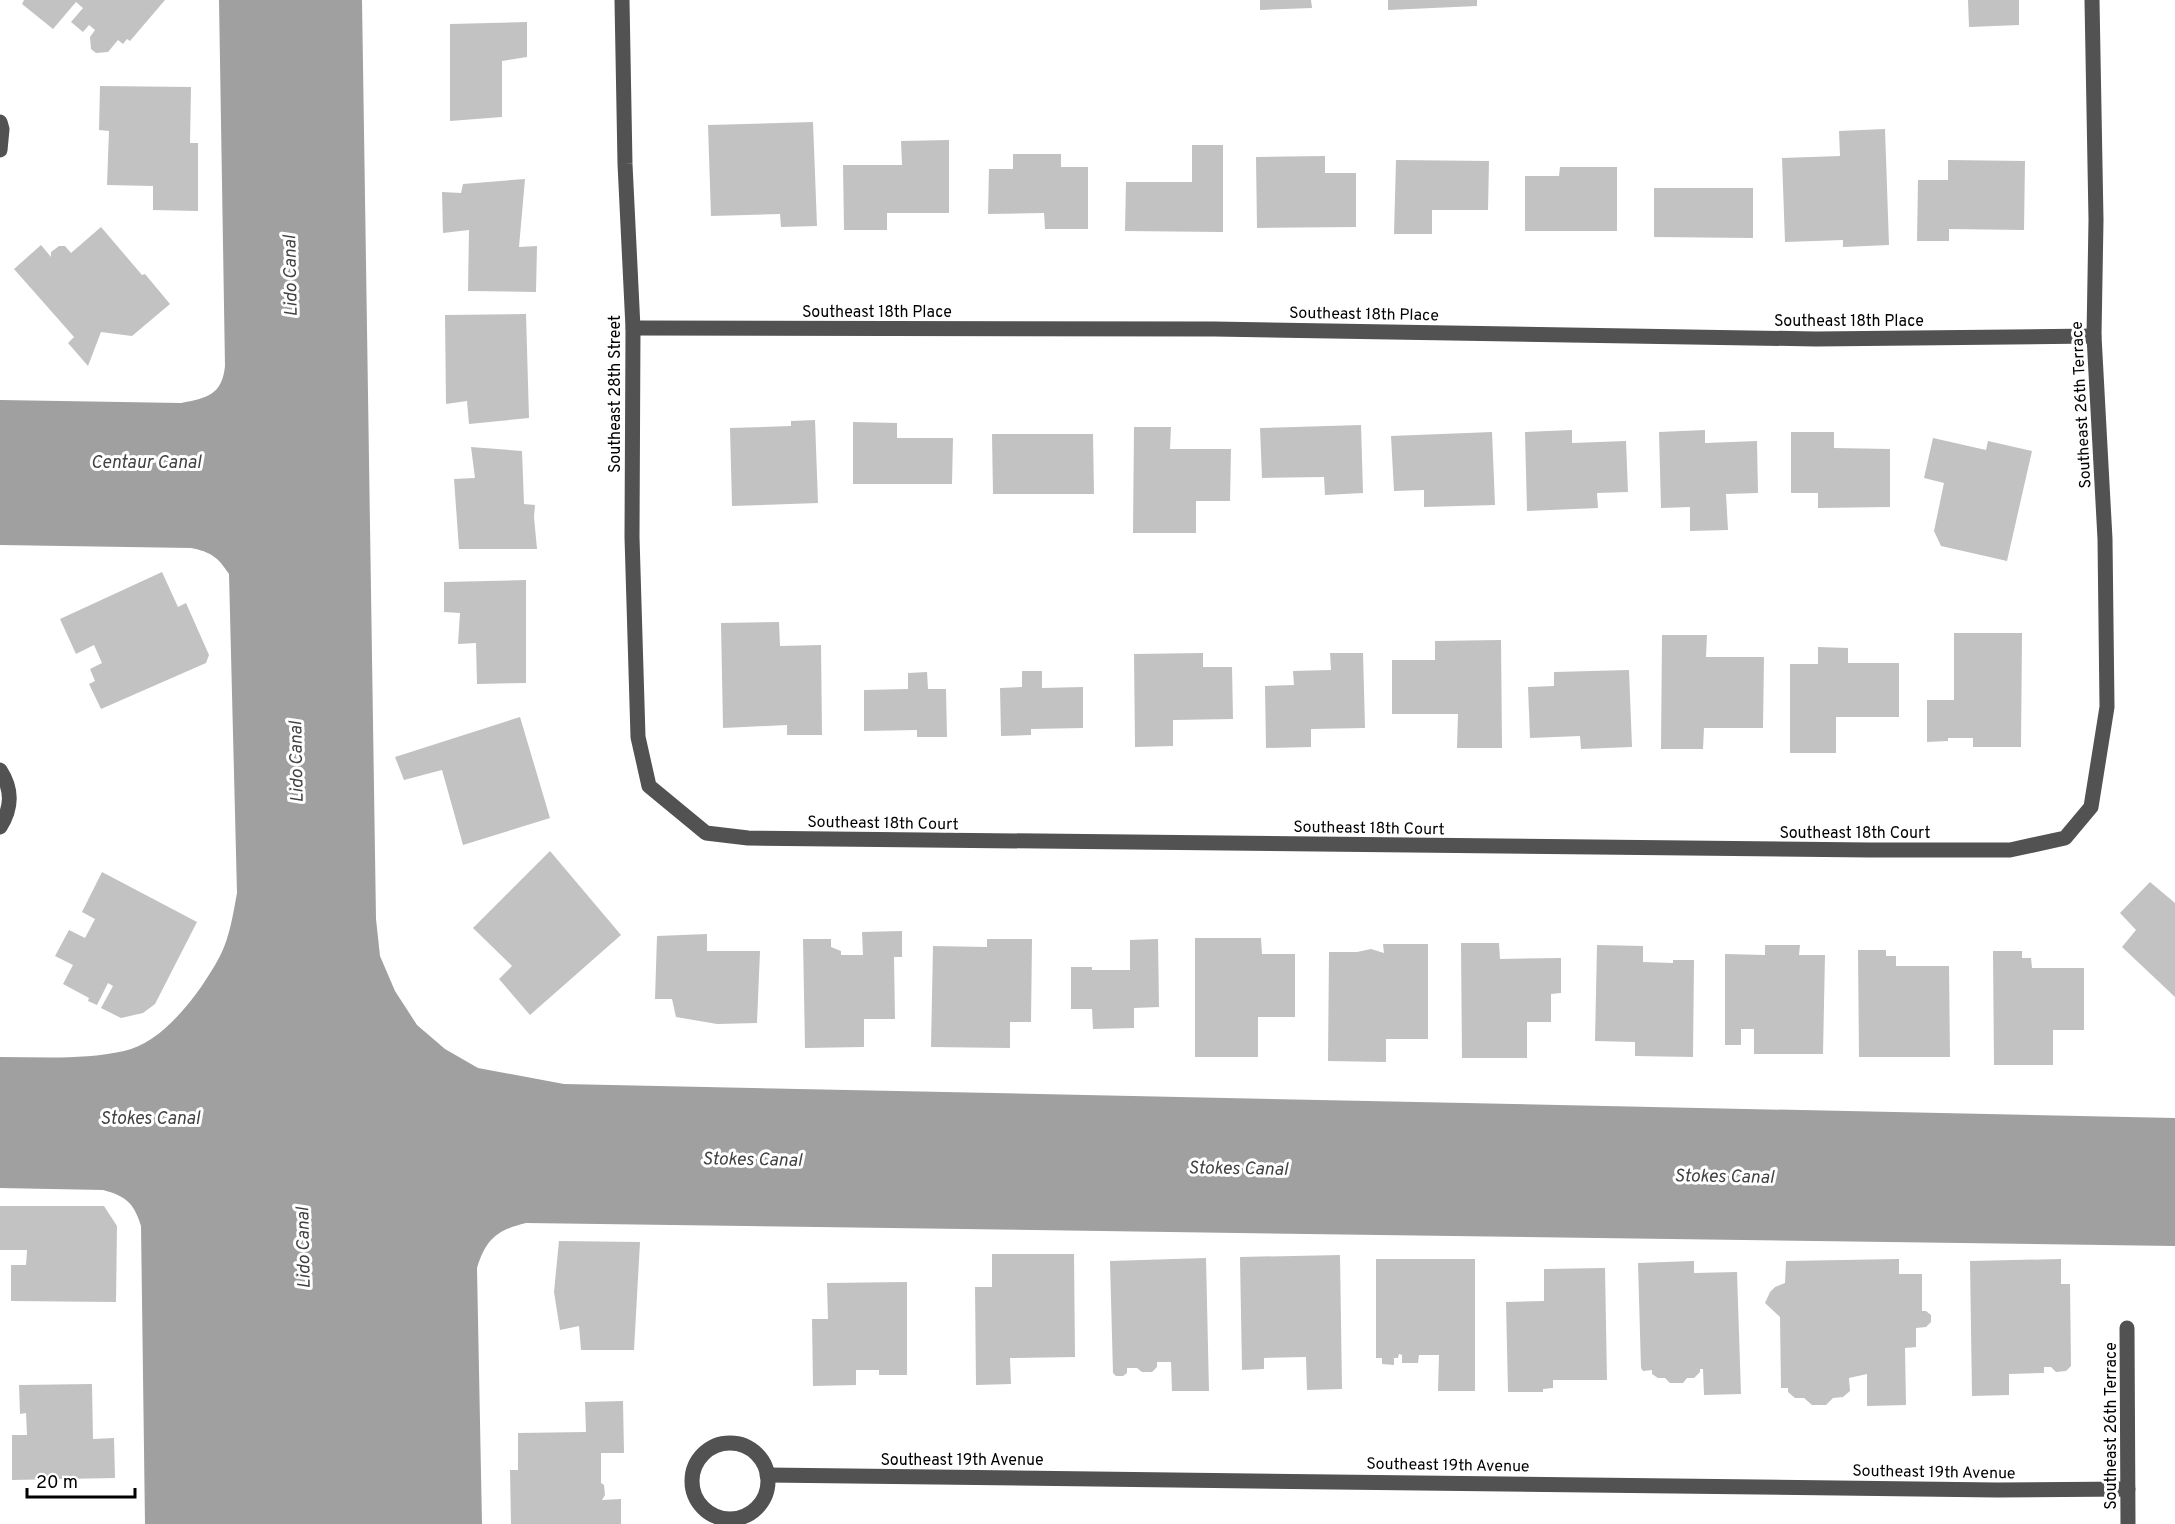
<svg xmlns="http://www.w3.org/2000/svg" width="2175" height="1524" font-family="Overpass,sans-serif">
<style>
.water{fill:#a0a0a0}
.building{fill:#c2c2c2}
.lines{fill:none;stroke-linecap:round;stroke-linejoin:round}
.minor{stroke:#525252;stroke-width:15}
.labels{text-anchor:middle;stroke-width:6;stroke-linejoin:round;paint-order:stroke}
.street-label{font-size:16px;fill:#000;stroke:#fff}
.water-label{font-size:18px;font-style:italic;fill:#414141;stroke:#fff}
</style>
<rect width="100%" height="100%" fill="#fff"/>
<!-- water -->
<path class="water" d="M219,0H362L376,919L380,956L395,991L417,1025L445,1049L478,1068L564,1084L2175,1118V1246L526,1223C497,1230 486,1239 477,1268L482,1524H145L141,1226C134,1203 126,1196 103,1190L0,1188V1057C41,1057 84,1060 124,1051C164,1043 202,990 220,956C230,936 233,914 237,893L229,574C218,557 211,552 191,548L0,545V400L181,403C207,398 222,395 225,366Z"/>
<!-- building -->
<g class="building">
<polygon points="24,0 165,0 130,41 127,39 123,44 118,40 108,52 96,53 91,49 90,37 95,30 89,25 83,32 71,22 83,8 76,2 53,29 22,4"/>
<polygon points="1260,0 1311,0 1312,8 1260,10"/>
<polygon points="1388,0 1477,0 1477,6 1388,10"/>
<polygon points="1968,0 2019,0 2019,25 1969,27"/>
<polygon points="527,22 527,57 502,61 502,117 450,121 450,24"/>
<polygon points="100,86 191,87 190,143 198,143 198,211 153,210 153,186 107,185 109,131 99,130"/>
<polygon points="813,122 817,226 781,227 780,214 711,216 708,125"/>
<polygon points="1885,129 1889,245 1843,247 1843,240 1785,242 1782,158 1840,156 1839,131"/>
<polygon points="949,140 949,213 887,213 887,230 844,230 843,165 902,165 901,141"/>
<polygon points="1192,145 1223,145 1223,232 1125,231 1126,182 1192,182"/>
<polygon points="1013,154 1061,154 1061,167 1088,167 1088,229 1045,229 1044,213 988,214 989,169 1013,169"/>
<polygon points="1325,156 1325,173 1356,173 1356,227 1257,228 1256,157"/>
<polygon points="1396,160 1489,161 1488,210 1432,210 1432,234 1394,234"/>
<polygon points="1948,160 2025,161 2024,230 1949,229 1949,241 1917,241 1918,180 1948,180"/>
<polygon points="1560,167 1617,167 1617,231 1525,231 1525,176 1559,176"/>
<polygon points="525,179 519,247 537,246 536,292 468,291 469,230 443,233 442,192 461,193 463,184"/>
<polygon points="1654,188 1753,188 1753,238 1654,237"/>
<polygon points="101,227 142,275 145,274 170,304 132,336 101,332 88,366 68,343 74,337 14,269 41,245 51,257 51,252 59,246 65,246 71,253"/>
<polygon points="526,314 529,418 469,424 467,401 446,404 445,315"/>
<polygon points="815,420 818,503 732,506 730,428 791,426 791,421"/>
<polygon points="853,422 897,423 897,438 953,438 952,484 853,484"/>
<polygon points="1361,425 1363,493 1325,495 1324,477 1262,478 1260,428"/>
<polygon points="1134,427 1171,427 1170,449 1231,449 1230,501 1196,501 1196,533 1133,533"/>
<polygon points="1572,430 1572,443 1626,441 1628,492 1597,493 1598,508 1527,511 1525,432"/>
<polygon points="1705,430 1705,443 1757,441 1758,493 1726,494 1728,530 1690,531 1690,507 1661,508 1659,432"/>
<polygon points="1492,432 1495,505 1424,507 1424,490 1394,491 1391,436"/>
<polygon points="1791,432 1834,432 1834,448 1890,449 1890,507 1818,508 1818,493 1791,493"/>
<polygon points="992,434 1093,434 1094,494 993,494"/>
<polygon points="1933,438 1986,450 1988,441 2032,451 2007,561 1941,546 1934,531 1944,483 1924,478"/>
<polygon points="471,447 522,451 524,504 535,505 534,517 537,549 459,549 454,479 475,478"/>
<polygon points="162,572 178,607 186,603 209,655 206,663 101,709 89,684 95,681 90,669 102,663 94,645 76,654 60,619"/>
<polygon points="526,580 526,683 477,684 476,643 458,644 460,613 444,612 444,582"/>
<polygon points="779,622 780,646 821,645 822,735 787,735 787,725 723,728 721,623"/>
<polygon points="1954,633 2022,633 2021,747 1973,747 1973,738 1948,738 1948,741 1927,742 1927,700 1954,700"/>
<polygon points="1662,635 1707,635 1706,657 1764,657 1763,728 1704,728 1703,749 1661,749"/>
<polygon points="1501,640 1502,748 1457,748 1458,714 1392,714 1392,660 1435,660 1435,641"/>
<polygon points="1818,647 1848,648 1848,663 1899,663 1899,717 1836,717 1836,753 1790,753 1790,664 1818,664"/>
<polygon points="1203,653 1203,667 1232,667 1233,719 1173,720 1173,746 1135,747 1134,654"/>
<polygon points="1330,653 1363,653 1365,728 1311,729 1311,747 1266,748 1265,686 1294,685 1293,671 1331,670"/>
<polygon points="1629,670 1632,747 1581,749 1580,736 1530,738 1528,687 1554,686 1554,672"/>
<polygon points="1022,671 1042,671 1042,688 1083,687 1083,728 1031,729 1031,735 1001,736 1000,688 1022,687"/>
<polygon points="927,672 928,689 946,689 947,737 917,737 917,730 864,731 864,690 908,689 908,673"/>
<polygon points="520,717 550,818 463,845 442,770 404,780 395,757"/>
<polygon points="550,851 621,935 530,1015 499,979 512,966 473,928"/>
<polygon points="102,872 197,922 155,1004 143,1013 121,1018 101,1008 113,986 108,983 97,1005 88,1001 89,998 63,984 73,965 55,956 69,930 85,938 95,919 82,912"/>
<polygon points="2150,882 2175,903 2175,997 2122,947 2136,930 2120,913"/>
<polygon points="902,931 902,957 894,957 895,1019 864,1019 864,1047 805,1048 803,939 831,939 831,947 841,951 841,955 863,955 862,932"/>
<polygon points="707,934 707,951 760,951 757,1023 717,1024 676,1017 672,999 655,999 657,936"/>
<polygon points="1195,938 1261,938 1262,954 1295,954 1295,1017 1258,1017 1258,1057 1195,1057"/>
<polygon points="987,939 1032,939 1031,1022 1010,1022 1010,1048 931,1047 933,946 987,947"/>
<polygon points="1158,939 1159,1007 1134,1008 1134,1028 1093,1029 1092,1009 1071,1009 1071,967 1092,967 1092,970 1130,970 1130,940"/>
<polygon points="1461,943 1499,943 1500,959 1561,958 1561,993 1551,994 1551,1022 1527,1022 1527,1058 1462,1058"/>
<polygon points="1383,944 1428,944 1428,1039 1386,1039 1386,1062 1328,1061 1329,952 1357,952 1371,949 1384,953"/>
<polygon points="1597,945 1643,946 1643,962 1673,963 1673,960 1694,960 1693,1057 1635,1056 1635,1042 1595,1041"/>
<polygon points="1765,945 1800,945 1799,955 1825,955 1823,1054 1754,1054 1754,1029 1741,1029 1741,1045 1725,1045 1725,954 1765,955"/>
<polygon points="1858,950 1886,950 1886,956 1896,956 1896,966 1949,966 1950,1057 1859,1057"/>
<polygon points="1993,951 2022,951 2022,958 2031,958 2032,968 2084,968 2084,1030 2053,1030 2053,1065 1994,1065"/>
<polygon points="0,1206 104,1206 117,1226 116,1302 11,1301 11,1265 26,1265 27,1250 0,1250"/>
<polygon points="559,1241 640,1242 634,1350 581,1350 579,1326 560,1330 554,1292"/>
<polygon points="992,1254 1074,1254 1075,1357 1010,1358 1011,1384 976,1385 975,1287 992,1287"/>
<polygon points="1340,1255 1342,1389 1307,1390 1306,1357 1264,1358 1264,1369 1242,1370 1240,1257"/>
<polygon points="1206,1258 1209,1391 1172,1391 1171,1362 1157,1362 1157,1367 1152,1372 1142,1372 1137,1368 1127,1368 1127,1373 1123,1376 1116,1376 1113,1373 1110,1261"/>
<polygon points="1376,1259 1475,1259 1475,1391 1438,1391 1439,1355 1419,1355 1418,1363 1402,1363 1402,1355 1399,1354 1398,1358 1394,1358 1394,1365 1382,1364 1382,1358 1376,1358"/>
<polygon points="1899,1259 1899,1274 1922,1274 1922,1311 1926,1311 1931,1315 1931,1322 1926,1327 1916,1328 1916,1347 1905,1348 1906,1405 1867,1406 1867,1374 1849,1378 1850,1391 1843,1397 1833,1398 1826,1405 1812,1405 1804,1398 1795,1398 1788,1392 1788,1388 1781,1388 1780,1317 1765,1303 1770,1292 1775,1287 1785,1283 1786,1261"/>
<polygon points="2061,1259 2061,1284 2070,1284 2071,1366 2066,1371 2056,1372 2051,1367 2044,1367 2044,1373 2009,1374 2009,1395 1972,1396 1970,1261"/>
<polygon points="1694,1261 1694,1273 1737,1272 1741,1394 1704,1395 1703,1369 1700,1369 1700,1372 1694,1378 1687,1378 1683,1383 1670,1383 1665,1378 1658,1378 1652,1374 1652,1370 1643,1371 1641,1368 1638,1263"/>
<polygon points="1605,1268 1607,1380 1553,1380 1553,1388 1543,1389 1543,1392 1508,1392 1506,1302 1544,1301 1544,1269"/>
<polygon points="907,1282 907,1375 879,1375 879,1370 856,1370 856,1385 813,1386 812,1319 828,1319 827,1283"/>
<polygon points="92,1384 93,1439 114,1438 115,1478 12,1480 12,1435 27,1435 26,1413 20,1414 19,1385"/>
<polygon points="623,1401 624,1453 601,1453 601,1483 604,1485 605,1495 602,1500 621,1499 621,1524 511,1524 510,1470 518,1470 518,1433 586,1432 585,1402"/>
</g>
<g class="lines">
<!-- minor -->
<g class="minor">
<polyline points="622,0 625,164 633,328 632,537 638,737 649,786 706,833 748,838 1870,850 2010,850 2065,838 2091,807 2107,707 2105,539 2094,336 2096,220 2092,0"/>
<polyline points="0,122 2,129 0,150"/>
<polyline points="633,328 1214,329 1816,339 2094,336"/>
<path d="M0,770C13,790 12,808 0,827"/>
<polyline points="2127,1328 2128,1524"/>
<circle cx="730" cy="1481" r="38"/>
<polyline points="767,1475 1997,1490 2128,1489"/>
</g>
</g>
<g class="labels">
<!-- street labels -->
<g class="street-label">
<text x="877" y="317">Southeast 18th Place</text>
<text transform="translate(1364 313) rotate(1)" y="6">Southeast 18th Place</text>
<text x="1849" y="326">Southeast 18th Place</text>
<text transform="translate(614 394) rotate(-90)" y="6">Southeast 28th Street</text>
<text transform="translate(2080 405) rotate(-93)" y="6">Southeast 26th Terrace</text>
<text transform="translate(883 822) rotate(1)" y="6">Southeast 18th Court</text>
<text transform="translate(1369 827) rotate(1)" y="6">Southeast 18th Court</text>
<text x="1855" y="838">Southeast 18th Court</text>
<text transform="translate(2110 1426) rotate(-90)" y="6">Southeast 26th Terrace</text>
<text x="962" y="1465">Southeast 19th Avenue</text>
<text transform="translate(1448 1464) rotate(1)" y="6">Southeast 19th Avenue</text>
<text transform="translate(1934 1471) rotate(1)" y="6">Southeast 19th Avenue</text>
</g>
<!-- water labels -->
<g class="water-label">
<text transform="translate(290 276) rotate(-91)" y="6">Lido Canal</text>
<text x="146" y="468">Centaur Canal</text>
<text transform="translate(296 762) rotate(-91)" y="6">Lido Canal</text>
<text x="150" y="1124">Stokes Canal</text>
<text transform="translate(752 1159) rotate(1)" y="6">Stokes Canal</text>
<text transform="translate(1238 1168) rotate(1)" y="6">Stokes Canal</text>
<text transform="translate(1724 1176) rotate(1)" y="6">Stokes Canal</text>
<text transform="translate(303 1248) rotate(-91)" y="6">Lido Canal</text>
</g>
</g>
<!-- scale -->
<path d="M27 1488v9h108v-9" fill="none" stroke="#000000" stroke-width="3"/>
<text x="36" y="1488" font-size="18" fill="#000000" stroke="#ffffff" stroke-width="4.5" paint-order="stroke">20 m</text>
</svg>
